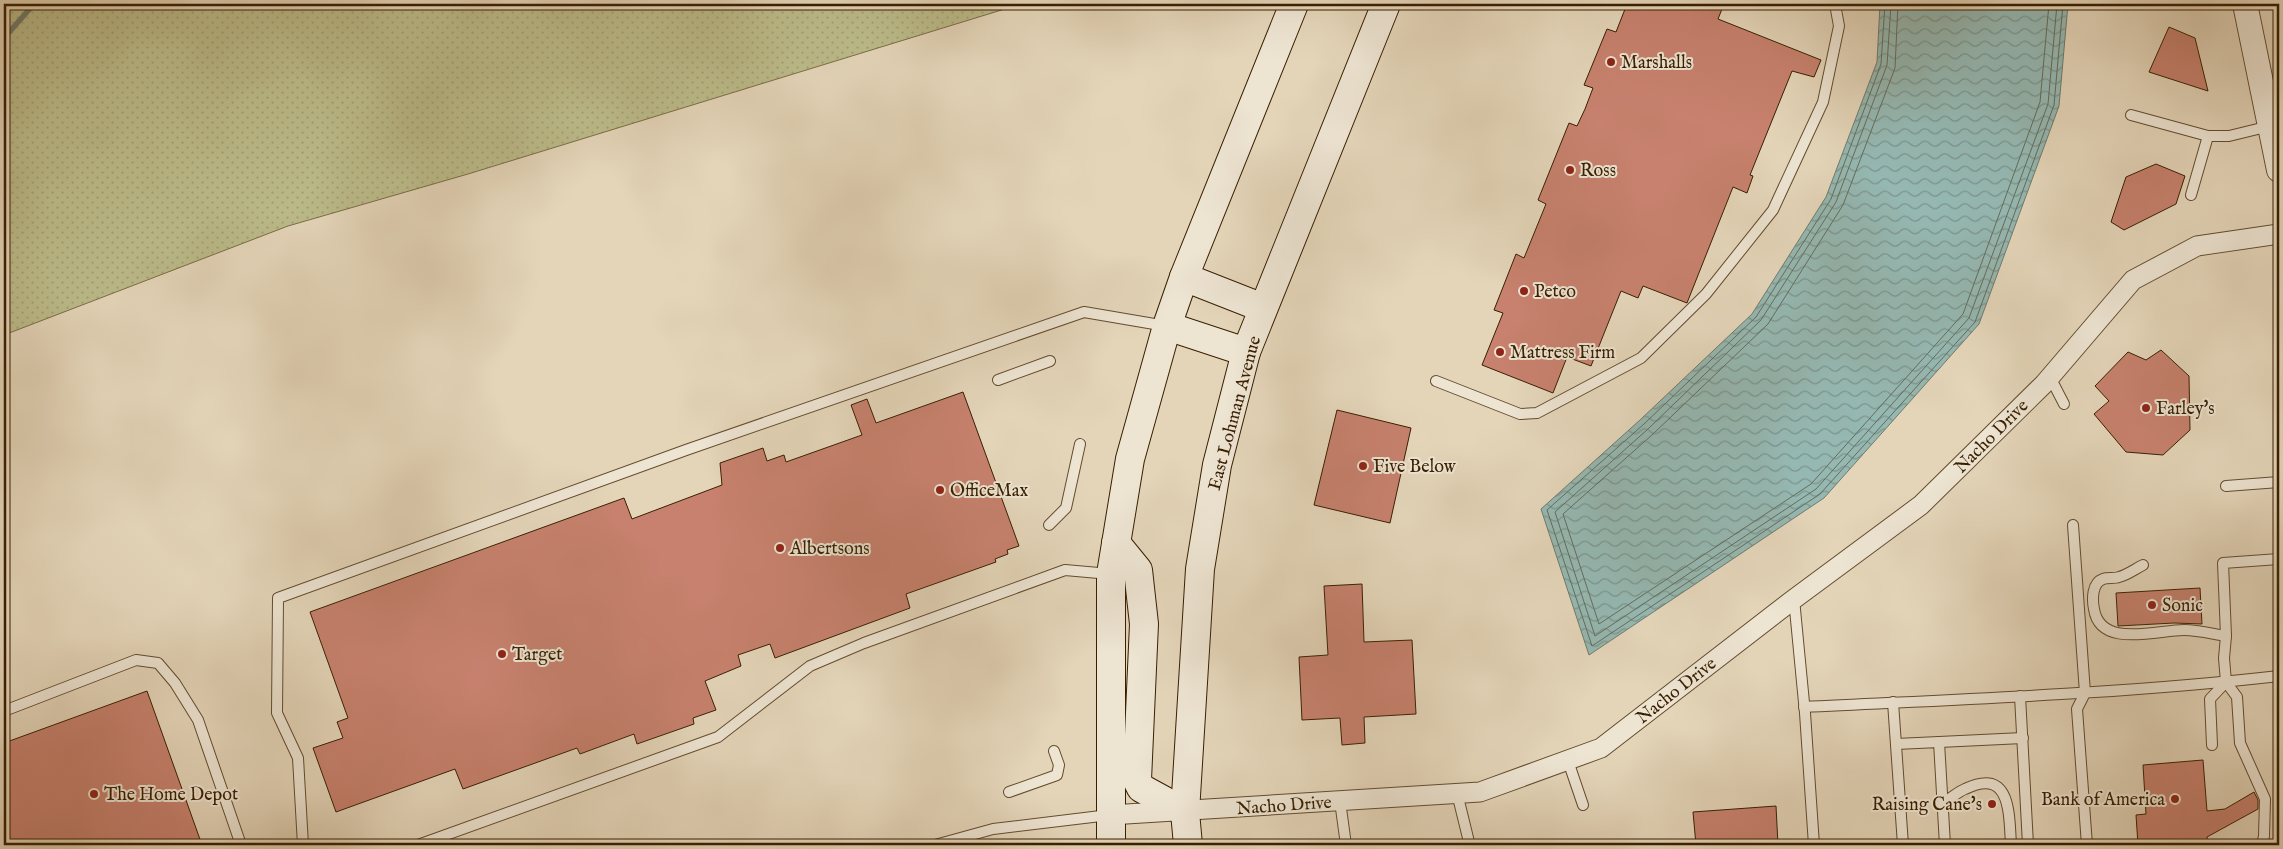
<svg xmlns="http://www.w3.org/2000/svg" width="2283" height="849" font-family="'IM FELL English',serif">
<style>
.green{fill:url(#green-dots);stroke:#7a6d45}
.water{fill:url(#water-waves);stroke:#707b6b}
.lines{fill:none;stroke-linecap:round;stroke-linejoin:round}
.shore{stroke:#666c59;stroke-width:1}
.stream{stroke:#707b6b;stroke-width:5.5}
.building{fill:#c7816e;stroke:#381f00}
.service-casing{stroke:#634c2e;stroke-width:12}
.minor-casing{stroke:#634c2e;stroke-width:21}
.tertiary-casing{stroke:#634c2e;stroke-width:26}
.secondary-casing{stroke:#381f00;stroke-width:30}
.service{stroke:#ede4d2;stroke-width:10}
.minor{stroke:#ede4d2;stroke-width:19}
.tertiary{stroke:#ede4d2;stroke-width:24}
.secondary{stroke:#ede4d2;stroke-width:28}
.poi-dot{fill:#8f2418;stroke:#ede4d2;stroke-width:2}
.labels{text-anchor:middle;stroke-width:4;stroke-linejoin:round;paint-order:stroke}
.poi-label{font-size:18px;fill:#381f00;stroke:#ede4d2;text-anchor:start}
.street-label{font-size:18px;fill:#381f00;stroke:#ede4d2}
</style>
<defs>
<pattern id="green-dots" width="8" height="8" patternUnits="userSpaceOnUse" patternTransform="scale(1.25)"><rect width="8" height="8" fill="#bcbb8a"/><path d="M2 2h.1M6 6h.1" fill="none" stroke="#a2a075" stroke-width="1.8" stroke-linecap="round"/></pattern>
<pattern id="water-waves" width="16" height="10" patternUnits="userSpaceOnUse" patternTransform="scale(1.25)"><rect width="16" height="10" fill="#95b8b2"/><path d="M0 5q4-4 8 0t8 0" fill="none" stroke="#7b958e"/></pattern>
</defs>
<rect width="100%" height="100%" fill="#e4d5b9"/>
<filter id="stains"><feTurbulence type="fractalNoise" baseFrequency=".004" numOctaves="4"/><feColorMatrix values="0 0 0 0 .2 0 0 0 0 .09 0 0 0 0 .02 0 0 0 .5 -.17"/></filter>
<radialGradient id="worn" r=".72"><stop offset=".6" stop-color="#630" stop-opacity="0"/><stop offset="1" stop-color="#630" stop-opacity=".3"/></radialGradient>
<!-- green -->
<polygon class="green" points="4,4 1021,4 468,174 288,226 4,335"/>
<!-- water -->
<polygon class="water" points="1880,4 2068,4 2059,106 1979,324 1824,498 1589,655 1541,509 1640,420 1752,314 1826,197 1877,62"/>
<g class="lines">
<!-- shore -->
<g class="shore">
<polyline points="1885,4 1881,64 1831,199 1756,317 1644,424 1547,510 1592,646 1820,494 1975,322 2054,105 2063,4"/>
<polyline points="1891,4 1887,65 1836,202 1761,320 1648,429 1555,512 1595,636 1816,489 1969,318 2048,104 2057,4"/>
<polyline points="1898,4 1895,68 1843,205 1768,324 1653,434 1563,514 1599,624 1811,484 1963,314 2040,102 2049,4"/>
</g>
<!-- stream -->
<polyline class="stream" points="4,38 34,4"/>
</g>
<!-- building -->
<g class="building">
<polygon points="1627,4 1724,4 1718,19 1821,60 1814,77 1792,71 1750,175 1753,176 1747,193 1733,187 1687,303 1643,286 1638,298 1621,291 1591,366 1567,357 1553,393 1482,365 1503,313 1494,310 1516,254 1524,258 1546,204 1538,200 1569,123 1577,126 1585,109 1593,88 1584,85 1607,29 1616,32"/>
<polygon points="2169,27 2195,38 2208,91 2149,72"/>
<polygon points="2156,164 2185,176 2176,204 2124,230 2111,222 2126,177"/>
<polygon points="2161,350 2189,376 2190,430 2163,455 2126,452 2094,414 2109,401 2095,386 2128,352 2146,360"/>
<polygon points="963,392 1019,546 1007,550 1008,554 995,559 996,562 906,594 910,608 775,658 770,644 738,655 741,666 705,681 716,710 693,718 694,724 637,744 634,734 580,754 577,748 463,789 455,769 336,812 313,748 343,738 337,722 348,718 310,612 624,498 632,519 722,485 720,463 763,448 767,461 784,455 786,462 862,435 851,405 867,399 876,423"/>
<polygon points="1337,410 1411,428 1390,523 1314,505"/>
<polygon points="1362,584 1364,642 1412,640 1416,714 1364,717 1365,743 1342,745 1340,718 1302,720 1299,657 1328,655 1324,586"/>
<polygon points="2200,588 2202,624 2174,623 2118,626 2116,593"/>
<polygon points="147,691 202,845 4,845 4,743"/>
<polygon points="2203,760 2207,811 2225,809 2254,792 2258,800 2258,809 2207,837 2208,845 2138,845 2136,815 2146,814 2143,765"/>
<polygon points="1776,806 1778,845 1696,845 1693,812"/>
</g>
<g class="lines">
<defs>
<g id="service">
<polyline points="2131,115 2208,136 2229,136 2270,126"/>
<polyline points="2191,195 2208,136"/>
<polyline points="2050,377 2064,404"/>
<polyline points="998,380 1050,361"/>
<polyline points="1436,381 1520,414 1537,413 1641,358 1706,294 1773,210 1823,102 1839,26 1835,4"/>
<polyline points="2226,486 2279,482"/>
<polyline points="1049,525 1066,508 1080,444"/>
<polyline points="2073,525 2085,693 2077,709 2087,845"/>
<path d="M2143,565C2135,569 2127,575 2119,577C2114,579 2108,577 2103,579C2092,583 2092,599 2094,609C2100,649 2157,630 2184,630C2198,630 2213,634 2226,636"/>
<polyline points="1794,599 1805,713 1814,845"/>
<polyline points="2020,696 2028,845"/>
<polyline points="1893,702 1903,845"/>
<path d="M1804,707C1963,699 2121,694 2279,676"/>
<polyline points="4,711 136,660 158,663 175,683 198,720 241,845"/>
<polyline points="1939,742 2023,738"/>
<polyline points="1896,744 1939,742 1945,845"/>
<polyline points="2212,745 2210,699 2226,682"/>
<polyline points="1568,761 1583,805"/>
<polyline points="1009,792 1057,775 1059,765 1054,751"/>
<polyline points="1457,793 1469,842"/>
<polyline points="1340,801 1346,845"/>
<path d="M1942,803C1951,799 1957,792 1965,789C2011,767 2009,813 2011,845"/>
<polyline points="303,845 298,758 277,713 278,598 686,450 1084,312 1166,326"/>
<polyline points="418,845 718,737 810,666 864,643 1065,570 1110,574"/>
<polyline points="935,845 993,829 1109,815"/>
<polyline points="2262,845 2264,836 2265,799 2240,743 2237,697 2226,682 2224,658 2226,636 2223,563 2279,559"/>
</g>
<polyline id="minor" points="1110,815 1480,792 1601,748 1794,599 1921,505 2044,384 2133,280 2197,246 2279,234"/>
<polyline id="tertiary" points="2245,4 2279,170"/>
<g id="secondary">
<polyline points="1184,277 1263,308"/>
<polyline points="1167,326 1246,352"/>
<polyline points="1116,543 1138,570 1144,624 1137,780 1141,788 1185,812"/>
<polyline points="1111,845 1111,574 1130,459 1167,326 1184,277 1294,4"/>
<polyline points="1188,845 1185,812 1200,569 1217,465 1246,352 1386,4"/>
</g>
</defs>
<!-- service casing -->
<use href="#service" class="service-casing"/>
<!-- minor casing -->
<use href="#minor" class="minor-casing"/>
<!-- tertiary casing -->
<use href="#tertiary" class="tertiary-casing"/>
<!-- secondary casing -->
<use href="#secondary" class="secondary-casing"/>
<!-- service -->
<use href="#service" class="service"/>
<!-- minor -->
<use href="#minor" class="minor"/>
<!-- tertiary -->
<use href="#tertiary" class="tertiary"/>
<!-- secondary -->
<use href="#secondary" class="secondary"/>
</g>
<!-- markers -->
<g class="poi-dot">
<circle cx="1611" cy="62" r="5"/>
<circle cx="1570" cy="170" r="5"/>
<circle cx="1524" cy="291" r="5"/>
<circle cx="1500" cy="352" r="5"/>
<circle cx="2146" cy="408" r="5"/>
<circle cx="1363" cy="466" r="5"/>
<circle cx="940" cy="490" r="5"/>
<circle cx="780" cy="548" r="5"/>
<circle cx="2152" cy="605" r="5"/>
<circle cx="502" cy="654" r="5"/>
<circle cx="94" cy="794" r="5"/>
<circle cx="2175" cy="799" r="5"/>
<circle cx="1992" cy="804" r="5"/>
</g>
<g class="labels">
<!-- poi labels -->
<g class="poi-label">
<text x="1621" y="68">Marshalls</text>
<text x="1580" y="176">Ross</text>
<text x="1534" y="297">Petco</text>
<text x="1510" y="358">Mattress Firm</text>
<text x="2156" y="414">Farley's</text>
<text x="1373" y="472">Five Below</text>
<text x="950" y="496">OfficeMax</text>
<text x="790" y="554">Albertsons</text>
<text x="2162" y="611">Sonic</text>
<text x="512" y="660">Target</text>
<text x="104" y="800">The Home Depot</text>
<text x="2165" y="805" text-anchor="end">Bank of America</text>
<text x="1982" y="810" text-anchor="end">Raising Cane's</text>
</g>
<!-- street labels -->
<g class="street-label">
<text transform="translate(1234 413) rotate(-75)" y="6">East Lohman Avenue</text>
<text transform="translate(1991 436) rotate(-45)" y="6">Nacho Drive</text>
<text transform="translate(1676 690) rotate(-38)" y="6">Nacho Drive</text>
<text transform="translate(1284 805) rotate(-4)" y="6">Nacho Drive</text>
</g>
</g>
<!-- margin -->
<rect width="2283" height="849" fill="none" stroke="#e4d5b9" stroke-width="20"/>
<rect x="5" y="5" width="2273" height="839" fill="none" stroke="#381f00" stroke-width="2.5"/>
<rect x="10" y="10" width="2263" height="829" fill="none" stroke="#381f00"/>
<rect width="100%" height="100%" filter="url(#stains)"/>
<rect width="100%" height="100%" fill="url(#worn)"/>
</svg>
